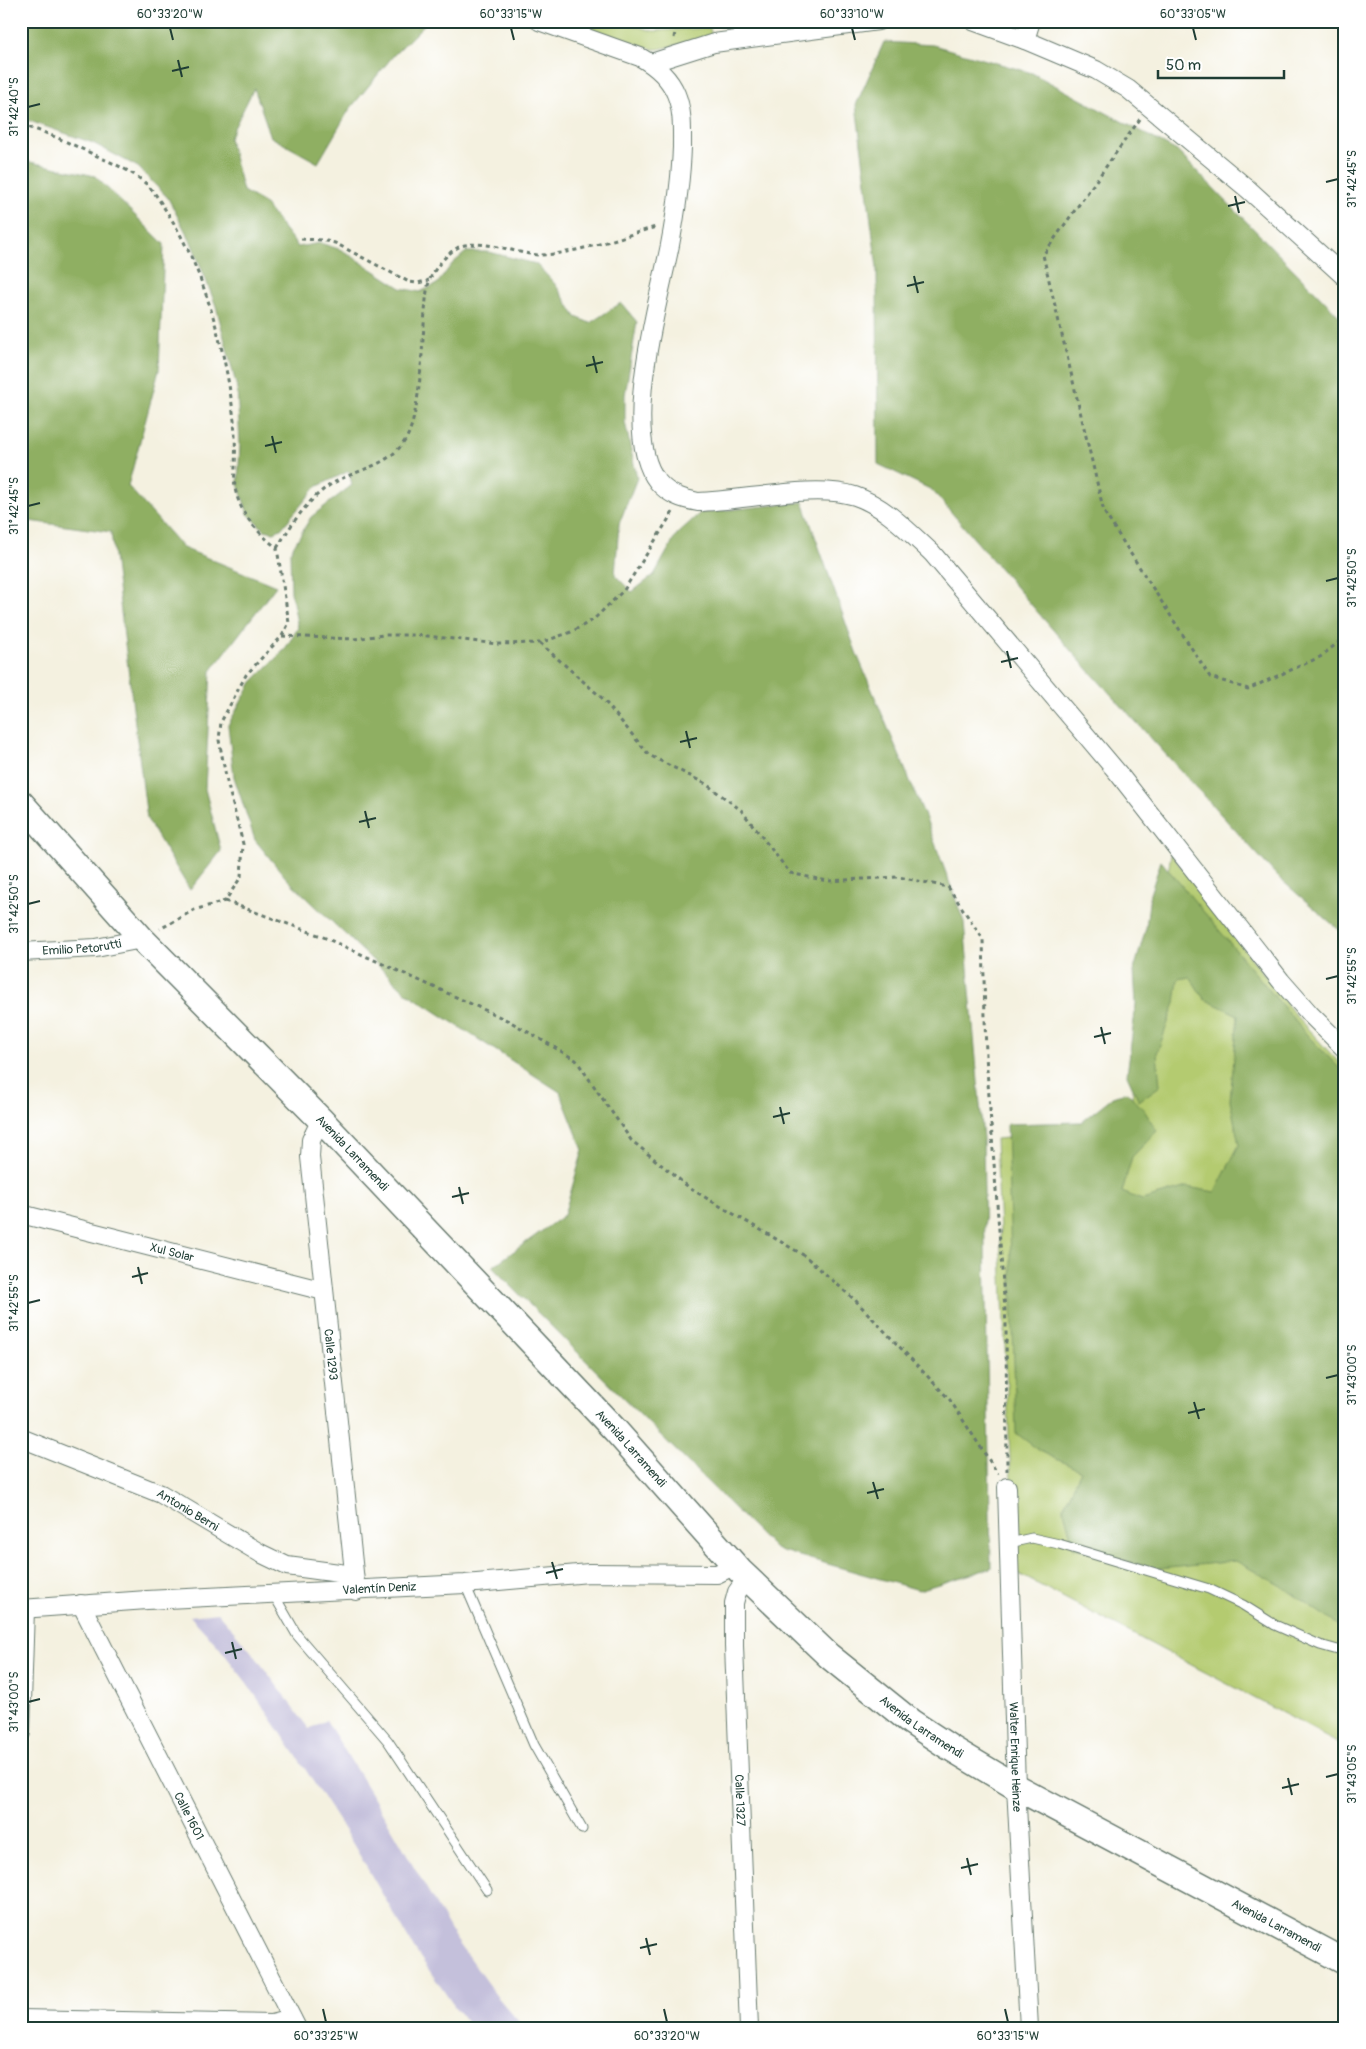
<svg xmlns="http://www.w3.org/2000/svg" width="1366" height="2049" font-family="Pangolin,sans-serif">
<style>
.industrial{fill:#c4c0db}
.green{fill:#b4cb70;stroke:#6a8452}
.forest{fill:#8faf62;stroke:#57764b}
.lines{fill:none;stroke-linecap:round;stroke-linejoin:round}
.lane-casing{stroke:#6a7c70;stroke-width:11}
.street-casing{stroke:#6a7c70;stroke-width:20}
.secondary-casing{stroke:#6a7c70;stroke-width:28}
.path{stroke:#6a7c70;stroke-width:3;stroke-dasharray:4 4;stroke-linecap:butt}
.lane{stroke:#fff;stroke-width:9}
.street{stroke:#fff;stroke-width:18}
.secondary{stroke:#fff;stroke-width:25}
.ticks{fill:none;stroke:#1f3d34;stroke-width:2}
.labels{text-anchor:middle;stroke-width:4;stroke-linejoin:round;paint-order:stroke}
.street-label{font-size:12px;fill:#1f3d34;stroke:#fff}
.neatline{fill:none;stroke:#1f3d34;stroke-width:2}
.ticks-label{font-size:12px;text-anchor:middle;fill:#1f3d34}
</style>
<rect width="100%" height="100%" fill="#fff"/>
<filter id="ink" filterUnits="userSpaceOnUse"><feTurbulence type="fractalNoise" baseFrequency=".02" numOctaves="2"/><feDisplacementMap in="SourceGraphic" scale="10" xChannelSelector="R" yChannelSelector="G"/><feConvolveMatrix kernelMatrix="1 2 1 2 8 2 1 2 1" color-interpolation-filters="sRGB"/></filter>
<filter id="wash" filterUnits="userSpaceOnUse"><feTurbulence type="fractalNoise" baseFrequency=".0096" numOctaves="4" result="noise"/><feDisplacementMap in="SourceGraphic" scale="20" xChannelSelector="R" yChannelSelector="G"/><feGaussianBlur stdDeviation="1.12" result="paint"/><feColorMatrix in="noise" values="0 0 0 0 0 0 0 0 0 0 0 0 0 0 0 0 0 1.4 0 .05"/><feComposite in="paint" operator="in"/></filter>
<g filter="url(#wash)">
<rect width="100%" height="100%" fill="#f4f1e0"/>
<!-- industrial -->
<polygon class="industrial" points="218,1613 255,1656 309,1729 326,1720 393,1830 455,1938 495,1994 524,2028 472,2028 457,2010 415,1950 353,1844 300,1761 247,1683 218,1646 190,1616"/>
<!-- green -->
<g class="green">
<polygon points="568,21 618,21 653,31 710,28 712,37 659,49 652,49"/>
<polygon points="1171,854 1296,1016 1345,1069 1345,1746 1015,1572 996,1139 1081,1132 1132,1097"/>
</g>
<!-- forest -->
<g class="forest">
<polygon points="21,21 425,21 425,24 393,56 349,110 318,163 271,137 254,88 229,138 243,191 264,203 298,247 320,243 342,250 401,288 420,292 437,284 452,264 466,252 489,252 536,264 555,284 576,317 590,323 621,303 637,322 625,395 625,422 637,478 619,524 615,575 632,592 654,575 677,534 700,513 803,502 856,652 926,819 964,922 983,1139 991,1568 919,1590 775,1549 492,1267 564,1215 583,1150 560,1092 407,993 287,879 255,840 234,777 228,725 252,682 285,649 298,628 291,592 290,552 311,517 352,485 349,471 316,487 281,529 274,532 264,530 248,514 238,484 240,445 237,388 216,306 192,244 168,198 138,167 93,143 21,118"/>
<polygon points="884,42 933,45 1032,73 1177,151 1345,322 1345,935 1279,878 1073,653 932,490 878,464 877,268 856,105"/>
<polygon points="21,160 95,176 164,244 159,370 128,486 183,548 276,586 211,671 205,789 221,851 190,890 147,819 111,532 21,520"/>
<polygon points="1161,861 1307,1035 1345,1074 1345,1630 1283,1587 1236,1561 1159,1569 1074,1548 1063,1508 1081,1471 1040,1451 1016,1433 1007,1124 1081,1122 1115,1095 1127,1092 1144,1110 1157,1131 1132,1157 1122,1192 1142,1200 1187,1187 1215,1192 1239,1145 1230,1100 1238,1015 1204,999 1190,977 1178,979 1175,1003 1157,1053 1160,1086 1139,1101 1127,1075 1136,1004 1134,970 1146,928 1150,894"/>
</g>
</g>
<g filter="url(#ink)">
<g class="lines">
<defs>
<g id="lane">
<polyline points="1009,1543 1032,1538 1059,1544 1209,1589 1243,1605 1275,1625 1320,1645 1345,1652"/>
<polyline points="465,1584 534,1745 582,1829"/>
<polyline points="274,1595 297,1635 388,1741 487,1890"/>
</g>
<g id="street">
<path d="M539,21L640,57C656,66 669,77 676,94C683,111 682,129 682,147C681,179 676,213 670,245C659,301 619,434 658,482C669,495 683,499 698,502C744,501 813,483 855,496C885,506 909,532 932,553L1118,773L1281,981L1310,1014L1345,1049"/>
<polyline points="973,21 1025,40 1096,70 1128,89 1249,190 1345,277"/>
<polyline points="1025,40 1031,21"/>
<polyline points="651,63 714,43 878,21"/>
<path id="s1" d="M21,952L96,948L142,939"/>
<path id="s2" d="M321,1120L311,1140L310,1157L356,1591"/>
<path id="s3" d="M21,1214L324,1291"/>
<path id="s4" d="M21,1438L161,1494L260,1553L287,1566L354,1575"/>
<path id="s5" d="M1007,1487L1016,1787L1029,2028"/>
<path id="s6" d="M747,1578L737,1592L734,1603V1646L749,2028"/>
<path id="s7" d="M81,1604L297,2028"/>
<path id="s8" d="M21,1609L147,1600L465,1584L589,1573L717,1574L735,1565"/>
<polyline points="21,1733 25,1609"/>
<polyline points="21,2019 272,2024 292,2019"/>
</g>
<g id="secondary">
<path id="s9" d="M21,803L142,939L321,1120L615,1430L740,1571L829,1656L911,1722L949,1747L1016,1787L1345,1962"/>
</g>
</defs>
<!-- lane casing -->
<use href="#lane" class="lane-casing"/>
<!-- street casing -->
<use href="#street" class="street-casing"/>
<!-- secondary casing -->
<use href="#secondary" class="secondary-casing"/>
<!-- path -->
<g class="path">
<polyline points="674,38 677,21"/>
<polyline points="1140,119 1043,255 1104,512 1210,677 1248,689 1320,657 1345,637"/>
<path d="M21,125C47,132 71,144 95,155C112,163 130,170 144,182C154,190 160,202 167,212C205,271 226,351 234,420C235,435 236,450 235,465C235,472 234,480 235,488C240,514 257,532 277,548L289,623L282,636L246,675L221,722L219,740L227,782L243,844L241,877L225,901L194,910L160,929"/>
<polyline points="301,239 322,240 335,243 409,282 418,283 429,280"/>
<path d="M277,548C291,525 307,500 330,485C357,468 388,468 406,439C421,412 422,344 425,312C426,302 426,292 429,282C432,271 447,253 457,248C465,243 478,244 487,245C504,247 522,254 539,255C573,255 623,236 656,227"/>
<polyline points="282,636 354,639 383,635 418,635 498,644 540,643 571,632 593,620 624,590 673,512"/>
<polyline points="540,643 602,698 649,755 706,784 741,810 790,873 827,881 899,877 948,887 983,939 986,1056 1006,1324 1007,1471"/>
<polyline points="225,901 321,936 509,1021 576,1060 631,1140 691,1189 805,1256 856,1301 950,1400 998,1474"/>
</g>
<!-- lane -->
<use href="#lane" class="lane"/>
<!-- street -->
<use href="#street" class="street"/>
<!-- secondary -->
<use href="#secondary" class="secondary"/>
</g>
</g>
<!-- ticks -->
<path class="ticks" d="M170,28L173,40M511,28L514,40M852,28L855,40M1193,28L1196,40M178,60L182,77M172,71L189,67M28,107L40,104M1326,182L1338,179M1235,196L1239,213M1228,206L1245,202M914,276L918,293M907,286L924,282M593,356L597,373M586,366L603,362M272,436L276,453M265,446L282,442M28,506L40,503M1326,581L1338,578M1007,651L1011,668M1001,662L1018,658M686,731L690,748M680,742L697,738M365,811L369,828M359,822L376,818M28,904L40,901M1326,979L1338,976M1101,1027L1105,1044M1094,1037L1111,1033M780,1107L784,1124M773,1117L790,1113M459,1187L463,1204M452,1197L469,1193M138,1267L142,1284M132,1277L148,1273M28,1303L40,1300M1326,1378L1338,1375M1194,1402L1199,1419M1188,1413L1205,1409M873,1482L878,1499M867,1493L884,1489M552,1562L557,1579M546,1573L563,1569M232,1642L236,1659M225,1653L242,1649M28,1702L40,1699M1326,1777L1338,1774M1288,1778L1292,1795M1282,1788L1299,1784M967,1858L971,1875M961,1868L978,1864M646,1938L650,1955M640,1948L657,1944M323,2009L326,2022M664,2009L667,2022M1005,2009L1008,2022"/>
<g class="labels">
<!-- street labels -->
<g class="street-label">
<text dy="4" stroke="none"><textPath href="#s1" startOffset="61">Emilio Petorutti</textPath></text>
<text dy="4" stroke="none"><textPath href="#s9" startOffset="482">Avenida Larramendi</textPath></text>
<text dy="4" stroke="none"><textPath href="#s3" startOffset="156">Xul Solar</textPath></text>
<text dy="4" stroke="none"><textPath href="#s2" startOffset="238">Calle 1293</textPath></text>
<text dy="4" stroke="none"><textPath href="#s9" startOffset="888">Avenida Larramendi</textPath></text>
<text dy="4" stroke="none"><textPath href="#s4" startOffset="182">Antonio Berni</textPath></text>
<text dy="4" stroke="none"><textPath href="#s8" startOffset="359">Valentín Deniz</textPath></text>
<text dy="4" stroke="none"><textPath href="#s9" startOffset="1292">Avenida Larramendi</textPath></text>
<text dy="4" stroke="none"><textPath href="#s5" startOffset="270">Walter Enrique Heinze</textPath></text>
<text dy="4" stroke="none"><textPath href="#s6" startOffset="226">Calle 1327</textPath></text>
<text dy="4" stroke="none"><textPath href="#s7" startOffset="238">Calle 1601</textPath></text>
<text dy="4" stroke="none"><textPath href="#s9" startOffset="1699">Avenida Larramendi</textPath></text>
</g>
</g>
<!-- margin -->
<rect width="1366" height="2049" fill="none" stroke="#fff" stroke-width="55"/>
<!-- scale -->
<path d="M1158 70v8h126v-8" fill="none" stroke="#1f3d34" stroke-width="2.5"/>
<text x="1166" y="70" font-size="15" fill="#1f3d34" stroke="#ffffff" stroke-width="4" paint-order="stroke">50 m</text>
<rect x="28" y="28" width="1310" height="1994" class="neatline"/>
<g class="ticks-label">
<text x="170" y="18">60°33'20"W</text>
<text x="511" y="18">60°33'15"W</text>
<text x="852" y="18">60°33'10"W</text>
<text x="1193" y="18">60°33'05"W</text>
<text transform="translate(14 107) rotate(-90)" y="4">31°42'40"S</text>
<text transform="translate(1352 179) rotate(-90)" y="4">31°42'45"S</text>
<text transform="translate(14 506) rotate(-90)" y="4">31°42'45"S</text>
<text transform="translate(1352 578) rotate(-90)" y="4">31°42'50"S</text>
<text transform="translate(14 904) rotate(-90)" y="4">31°42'50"S</text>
<text transform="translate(1352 976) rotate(-90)" y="4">31°42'55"S</text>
<text transform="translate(14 1303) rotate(-90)" y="4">31°42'55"S</text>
<text transform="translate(1352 1375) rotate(-90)" y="4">31°43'00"S</text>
<text transform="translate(14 1702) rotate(-90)" y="4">31°43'00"S</text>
<text transform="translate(1352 1774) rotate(-90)" y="4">31°43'05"S</text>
<text x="326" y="2040">60°33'25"W</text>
<text x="667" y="2040">60°33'20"W</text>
<text x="1008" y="2040">60°33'15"W</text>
</g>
</svg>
